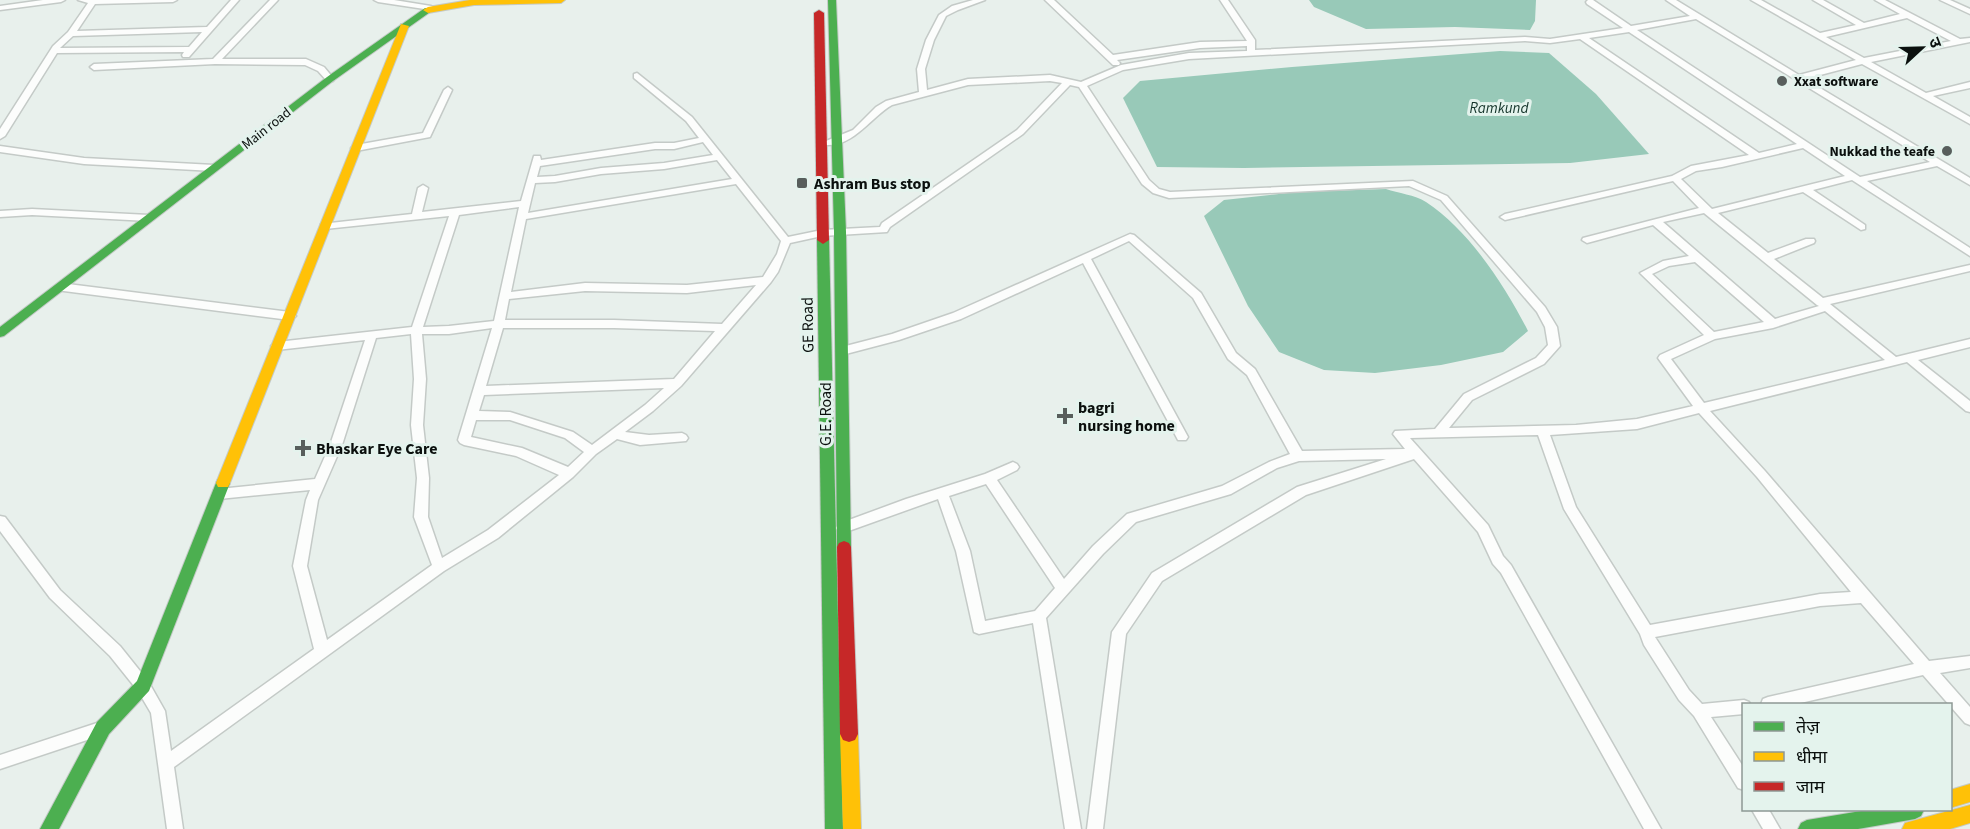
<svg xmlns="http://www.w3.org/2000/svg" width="1970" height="829" font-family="'Source Sans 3','Noto Sans Devanagari',sans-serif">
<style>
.water{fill:#98c9b8}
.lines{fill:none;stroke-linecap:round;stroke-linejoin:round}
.street-casing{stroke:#c4cac7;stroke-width:3}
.fast-casing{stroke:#c4cac7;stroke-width:2}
.slow-casing{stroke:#c4cac7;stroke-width:2}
.jam-casing{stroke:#c4cac7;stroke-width:2}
.street{fill:#fcfdfc;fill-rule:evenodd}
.fast{fill:#4caf50;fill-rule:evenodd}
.slow{fill:#ffc107;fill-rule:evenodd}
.jam{fill:#c62828;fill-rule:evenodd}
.poi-dot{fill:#585e5c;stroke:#e4f3ed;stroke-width:2}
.labels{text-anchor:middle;stroke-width:6;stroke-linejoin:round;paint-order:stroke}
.far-poi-label{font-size:14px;font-weight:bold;fill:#0b100e;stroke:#e4f3ed;text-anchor:start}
.far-street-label{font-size:14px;fill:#0b100e;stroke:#e4f3ed}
.far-water-label{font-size:15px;font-style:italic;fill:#14342a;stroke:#e4f3ed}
.poi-label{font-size:16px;font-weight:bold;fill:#0b100e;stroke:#e4f3ed;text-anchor:start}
.street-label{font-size:16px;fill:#0b100e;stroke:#e4f3ed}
</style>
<rect width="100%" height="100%" fill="#e8f0ec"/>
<!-- water -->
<g class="water">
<polygon points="1309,0 1536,0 1535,21 1530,30 1455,27 1366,29 1314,7"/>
<polygon points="1500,51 1549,53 1596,94 1649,154 1570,163 1244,168 1157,167 1123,98 1140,81 1292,67"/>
<path d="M1386,189C1398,193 1415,195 1426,202C1469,230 1505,286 1528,331L1503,352L1441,365L1375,373L1324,370L1279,352L1248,306L1204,216L1224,200L1296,192Z"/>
</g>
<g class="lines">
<defs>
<g id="street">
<polygon points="43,0 65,0 61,2 0,10 0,6"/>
<path d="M78,0H177L173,2L95,4L77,31L207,27L231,0H239L189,57H183L182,55L184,52L57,53L5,136L0,139V129L53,46L68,32L88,3ZM202,32L189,47L60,48L73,36Z"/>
<polygon points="270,0 278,0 222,59 306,59 324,67 334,79 333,81 327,81 318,71 305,65 215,64 94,70 90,67 94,64 213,59"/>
<polygon points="374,0 394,0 431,6 435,8 431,10 378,2"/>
<path d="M973,0H985L958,10L946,16L934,40L925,69L927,90L968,79L1050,75L1081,82L1121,65L1189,53L1247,51V46L1200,48L1117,60L1120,63L1119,65H1113L1045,0H1054L1113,55L1200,42L1247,41L1220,0H1228L1255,40V50L1525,37L1550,39L1623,28L1587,4L1586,2L1588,0H1593L1631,26L1690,16L1666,0H1676L1799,75L1856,60L1751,0H1761L1820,33L1856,25L1813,0H1823L1864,23L1900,14L1875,0H1885L1960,39L1970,38V42L1871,62L1926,93L1970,82V88L1933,96L1970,117V124L1862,64L1805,79L1970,178V185L1937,166L1867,181L1970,248V256L1852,180L1813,190L1865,225V229L1861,230L1803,192L1718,213L1768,253L1806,239H1814L1815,241L1814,243L1774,259L1823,298L1970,265V271L1830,304L1896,357L1970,339V347L1918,360L1970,401V412L1966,411L1907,362L1710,411L1765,471L1929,661L1970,656V668L1940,673L1970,707V725L1965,723L1923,675L1796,704H1761L1763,699L1768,697L1914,664L1861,603L1820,606L1655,637L1689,690L1702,704L1744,700L1749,702L1750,704H1744V714L1711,717L1744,768V790L1738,788L1694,716L1679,700L1644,645L1640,634L1564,509L1538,435L1410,438L1488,525L1503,556L1511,565L1661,829H1644L1501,573L1493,564L1478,532L1414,459L1306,495L1162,581L1126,634L1103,829H1087L1112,632L1152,573L1297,487L1386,459L1299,461L1277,468L1231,494L1136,522L1103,554L1046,618L1081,829H1065L1033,623L979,634L974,632L956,551L938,499L843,533L838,532L836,528L838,524L906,499L985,474L1013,462L1017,464L1019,467L1017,470L997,480L1064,579L1093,546L1127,514L1222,486L1269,462L1290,454L1247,375L1228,359L1193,298L1129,241L1091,259L1188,437L1186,440H1178L1083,263L961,319L899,340L842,355L836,351L838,348L892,334L953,313L1130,234L1134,235L1201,293L1236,353L1255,369L1302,451L1405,449L1393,434L1395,431L1435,429L1464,394L1536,358L1548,345L1545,327L1537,312L1441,200L1409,186L1169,198L1153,193L1142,184L1079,87L1070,85L1023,134L890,227L887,232L822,236L790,243L778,272L771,282L681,386L653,411L625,432L649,435L682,433L686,435L688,438L686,441L640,445L617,439L596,454L573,477L498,538L444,571L174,767L183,829H167L151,713L138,691L110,656L50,598L0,531V516L5,517L60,590L120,646L148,681L165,711L171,751L314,649L293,566L306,500L310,490L219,499L214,498L213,494L214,490L219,489L315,479L330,445L365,340L277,350L271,346L277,342L412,327L449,216L325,229L321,228V224L412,214L418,188L423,185L428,188L422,212L521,201L534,156H540L541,160L655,143H674L699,138L686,121L634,78V74L637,73L692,117L788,237L822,230L880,227L882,223L1017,130L1062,83L1050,81L968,85L892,105C871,117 853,147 826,145V141L853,130L876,107L886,101L919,92L917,69L926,40L939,15L952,6ZM1907,18L1951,41L1864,58L1826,37ZM1696,19L1930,162L1860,177L1637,30ZM1629,32L1797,144L1759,153L1589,38ZM1580,39L1749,155L1691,166L1672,176L1505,214L1500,217L1505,220L1673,181L1699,208L1583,238L1582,240L1587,243L1653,225L1689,256L1663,261L1640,273L1704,335L1660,355L1658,358L1693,406L1637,419L1576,425L1449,428L1472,400L1544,364L1560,346L1557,327L1545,307L1447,196L1413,181L1170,192L1159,189L1149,180L1087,86L1123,70L1189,59L1525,41L1550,43ZM703,142L713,155L664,163L601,168L555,176L537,177L540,166L655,149H674ZM1803,148L1845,176L1712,209L1681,179L1696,171L1722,167ZM717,160L732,179L528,213L535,183L555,182L601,174L664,169ZM736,184L781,241L777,254L763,277L687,285L585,283L511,292L526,219ZM519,207L494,321L449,326L423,327L459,215ZM1704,213L1817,305L1819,306L1775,319L1663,222ZM1695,262L1764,322L1714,332L1652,274L1669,266ZM756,285L722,324L614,320H505L509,299L585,291L687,293ZM1825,311L1885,360L1704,403L1671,359L1715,339L1773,328ZM492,328L458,440L460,443L464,445L516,456L559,475L488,530L442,558L428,517L429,478L423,425L426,379L422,334H449ZM503,328H614L715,331L674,379L486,386ZM411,334L414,379L411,425L417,478L414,517L432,565L327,640L307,566L318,500L342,445L376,338ZM664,388L645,405L592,445L573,432L510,412L479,411L484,395ZM1699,413L1757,477L1851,592L1820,594L1650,625L1576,507L1550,435L1637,429ZM476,420H510L565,438L584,452L568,467L522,448L471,437ZM986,484L1055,588L1035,611L985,621L970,551L949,496Z"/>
<polygon points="1940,0 1950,0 1970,9 1970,14"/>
<polygon points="448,87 452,90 430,137 356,151 351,148 356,145 423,133 444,90"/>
<polygon points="0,146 84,158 214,165 219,168 214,171 84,164 0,152"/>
<polygon points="32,209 149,215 154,218 149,221 32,215 0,217 0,211"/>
<polygon points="60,283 290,312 296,316 290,320 56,290 55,287"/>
<polygon points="103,721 108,723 111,728 108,733 0,769 0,755"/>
<polygon points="1752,810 1769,810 1780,829 1763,829"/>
</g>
<g id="fast">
<polygon points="828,0 836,0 846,232 851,547 849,551 844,553 839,551 837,547 834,232"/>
<polygon points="425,8 433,10 333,81 4,336 0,337 0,327 327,77"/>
<polygon points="823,236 829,240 843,829 825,829 817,240"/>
<polygon points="223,477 228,479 230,483 149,691 109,734 59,829 40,829 97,722 137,681 216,483 218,479"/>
<polygon points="1867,810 1924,810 1921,816 1915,819 1858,829 1798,829 1801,823 1807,820"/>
</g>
<g id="slow">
<polygon points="470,0 565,0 561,3 474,5 428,13 423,10 428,7"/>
<polygon points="401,24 409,26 230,483 228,487 218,487 216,483"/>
<polygon points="849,726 855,728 858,734 861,829 843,829 840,734 843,728"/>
<polygon points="1970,784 1970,802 1950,808 1950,790"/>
<polygon points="1970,805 1970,823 1950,829 1902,829 1905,823"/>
</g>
<g id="jam">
<polygon points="819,10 824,13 829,240 823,244 817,240 814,13"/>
<polygon points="844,541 849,543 851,547 858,734 855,740 849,742 843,740 840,734 837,547 839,543"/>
</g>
</defs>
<!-- street casing -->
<use href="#street" class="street-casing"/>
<!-- fast casing -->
<use href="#fast" class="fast-casing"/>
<!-- slow casing -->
<use href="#slow" class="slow-casing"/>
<!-- jam casing -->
<use href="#jam" class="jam-casing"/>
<!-- street -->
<use href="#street" class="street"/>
<!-- fast -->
<use href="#fast" class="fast"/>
<!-- slow -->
<use href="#slow" class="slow"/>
<!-- jam -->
<use href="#jam" class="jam"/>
</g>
<!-- markers -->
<g class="poi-dot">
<circle cx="1782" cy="81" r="6"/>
<circle cx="1947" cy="151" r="6"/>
<rect x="796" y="177" width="12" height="12" rx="3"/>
<path d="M1062 407h6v6h6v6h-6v6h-6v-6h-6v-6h6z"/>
<path d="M300 439h6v6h6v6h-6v6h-6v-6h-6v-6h6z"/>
</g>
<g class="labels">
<!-- far-poi labels -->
<g class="far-poi-label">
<text x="1794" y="86">Xxat software</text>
<text x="1935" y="156" text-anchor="end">Nukkad the teafe</text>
</g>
<!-- far-street labels -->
<g class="far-street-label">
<text transform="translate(266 128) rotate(-38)" y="5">Main road</text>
</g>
<!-- far-water labels -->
<g class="far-water-label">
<text x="1499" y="113">Ramkund</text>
</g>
<!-- poi labels -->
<g class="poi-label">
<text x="814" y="189">Ashram Bus stop</text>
<text x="1078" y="413">bagri<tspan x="1078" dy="18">nursing home</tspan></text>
<text x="316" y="454">Bhaskar Eye Care</text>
</g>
<!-- street labels -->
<g class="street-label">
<text transform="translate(807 325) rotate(-91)" y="6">GE Road</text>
<text transform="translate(825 414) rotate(-90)" y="6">G.E. Road</text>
</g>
</g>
<!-- legend -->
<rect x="1742" y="703" width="210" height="108" fill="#e4f3ed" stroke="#8d9894" stroke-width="1.5"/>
<rect x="1754" y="722" width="30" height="9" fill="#4caf50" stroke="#8d9894" stroke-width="1.5"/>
<text x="1796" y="733" font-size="18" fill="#0b100e">तेज़</text>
<rect x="1754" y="752" width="30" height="9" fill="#ffc107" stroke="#8d9894" stroke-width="1.5"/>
<text x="1796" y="763" font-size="18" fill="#0b100e">धीमा</text>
<rect x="1754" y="782" width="30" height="9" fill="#c62828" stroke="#8d9894" stroke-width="1.5"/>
<text x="1796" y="793" font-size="18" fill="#0b100e">जाम</text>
<!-- north arrow -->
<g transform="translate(1922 48) rotate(68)" stroke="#e4f3ed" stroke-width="4.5" paint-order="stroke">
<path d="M0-4.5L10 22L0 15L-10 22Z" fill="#0b100e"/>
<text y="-9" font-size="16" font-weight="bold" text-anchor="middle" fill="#0b100e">उ</text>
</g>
</svg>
